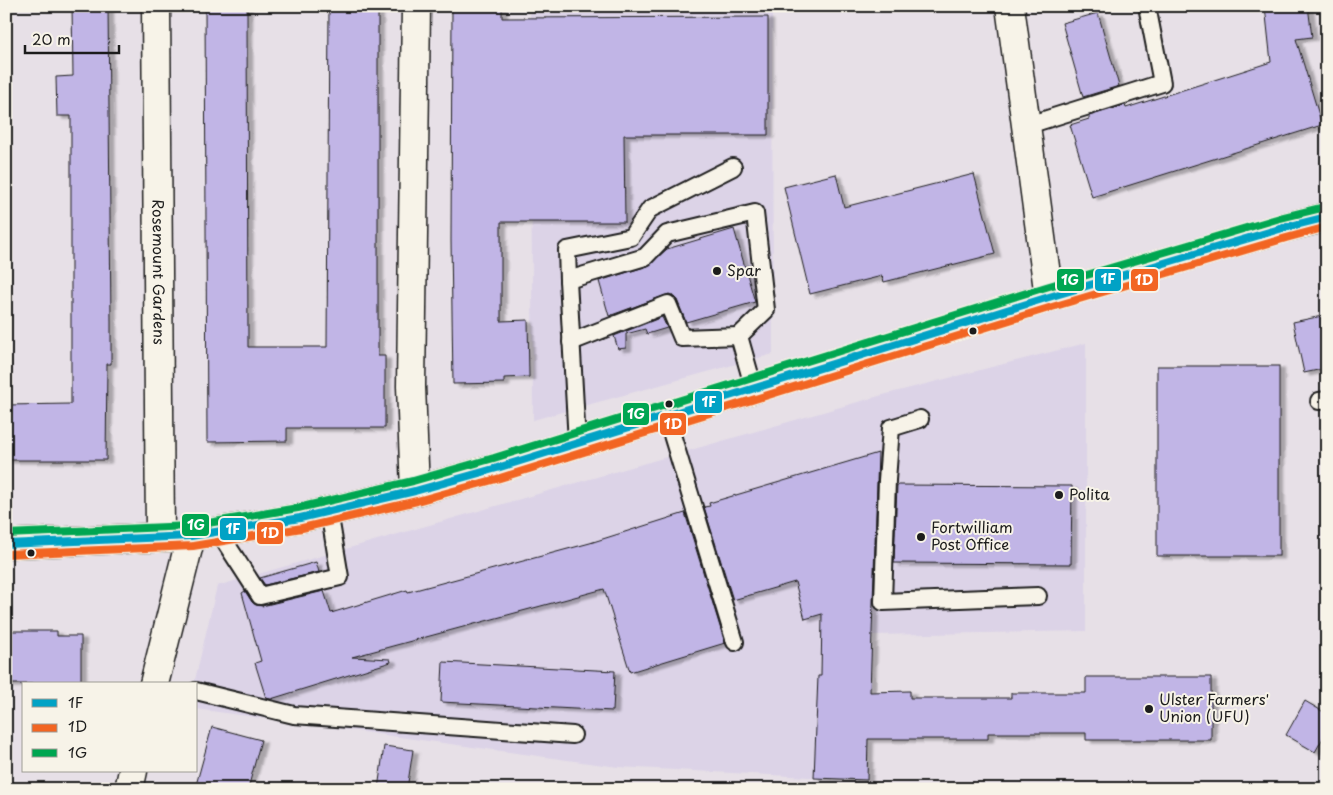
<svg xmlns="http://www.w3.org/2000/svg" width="1333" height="795" font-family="'Playpen Sans',sans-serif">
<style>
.built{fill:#dcd3e7}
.building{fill:#c1b5e6;stroke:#1c1c1c;filter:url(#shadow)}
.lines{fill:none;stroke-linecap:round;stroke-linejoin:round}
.service-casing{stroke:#1c1c1c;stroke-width:20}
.minor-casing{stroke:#1c1c1c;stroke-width:31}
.tertiary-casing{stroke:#1c1c1c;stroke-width:31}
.primary-casing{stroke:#1c1c1c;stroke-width:31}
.service{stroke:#f7f3e8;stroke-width:16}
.minor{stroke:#f7f3e8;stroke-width:28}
.tertiary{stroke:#f7f3e8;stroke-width:28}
.primary{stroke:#f7f3e8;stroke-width:28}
.bus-1-casing{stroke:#f7f3e8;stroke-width:11}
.bus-2-casing{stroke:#f7f3e8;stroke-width:11}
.bus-3-casing{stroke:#f7f3e8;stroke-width:11}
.bus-1{stroke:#01a2c5;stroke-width:8}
.bus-2{stroke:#f26522;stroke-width:8}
.bus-3{stroke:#00a651;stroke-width:8}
.poi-dot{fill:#1c1c1c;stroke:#f7f3e8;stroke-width:2}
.labels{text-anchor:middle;stroke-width:4;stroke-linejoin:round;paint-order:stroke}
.poi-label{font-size:15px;fill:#1c1c1c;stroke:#f7f3e8;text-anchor:start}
.street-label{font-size:15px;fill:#1c1c1c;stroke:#f7f3e8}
.line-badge{stroke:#f7f3e8;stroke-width:2}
.badge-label{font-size:14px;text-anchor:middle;font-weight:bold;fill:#fff}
</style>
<defs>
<filter id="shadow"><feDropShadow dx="5.5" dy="3" stdDeviation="1" flood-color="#0004"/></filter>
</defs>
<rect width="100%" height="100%" fill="#e7e0e7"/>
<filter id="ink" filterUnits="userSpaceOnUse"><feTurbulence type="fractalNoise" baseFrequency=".02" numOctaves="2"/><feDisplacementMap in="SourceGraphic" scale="10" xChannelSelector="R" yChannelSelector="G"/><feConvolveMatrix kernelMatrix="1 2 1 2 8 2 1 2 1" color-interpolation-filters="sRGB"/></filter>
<g filter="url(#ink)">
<!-- built -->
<g class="built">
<polygon points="530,6 772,6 773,354 533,420"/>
<polygon points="1086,343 1086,631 872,635 867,780 618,767 196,709 196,684 194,684 217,586 879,396"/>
</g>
<!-- building -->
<g class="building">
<polygon points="72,6 108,6 111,321 111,364 107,364 106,460 6,460 6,405 71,404 71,116 57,116 56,77 73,76"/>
<polygon points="205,6 247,6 248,347 327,347 329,6 378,6 378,356 385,356 385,428 287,428 287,441 207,442"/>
<polygon points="452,6 502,6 502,18 768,17 768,135 624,135 625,222 501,222 501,321 528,320 529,377 504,378 504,383 453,384 451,240"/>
<polygon points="1265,6 1308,6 1312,37 1296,39 1322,125 1092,197 1070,125 1089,119 1089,116 1125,105 1126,108 1271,62"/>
<polygon points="1098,13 1119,86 1083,97 1062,23"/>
<polygon points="836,174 844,207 974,174 995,254 884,282 882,276 810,294 784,187"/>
<polygon points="734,229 755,302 686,322 677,300 674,296 669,294 609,316 599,281 648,266 667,249"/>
<polygon points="1327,315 1327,368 1304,373 1293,322"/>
<polygon points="662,317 667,328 647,334 645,329 626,334 626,348 618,349 614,336"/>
<rect x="1157" y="366" width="122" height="190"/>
<polygon points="878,453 870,692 910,691 910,698 1011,698 1011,693 1086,693 1086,677 1211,677 1211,740 1086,740 1086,733 988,733 988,739 868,739 867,780 814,778 818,676 821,676 822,614 805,619 795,582 733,600 704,507 710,506 709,503"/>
<polygon points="897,485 1072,486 1071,564 894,563"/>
<polygon points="685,513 725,643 630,672 604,589 352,657 390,659 391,662 271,699 266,698 255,663 261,661 242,593 245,591 252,602 256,605 262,606 324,591 331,613 407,590 408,592 590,543"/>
<polygon points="316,562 319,572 265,585 260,578"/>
<polygon points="6,631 57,631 57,636 81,636 81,684 6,684"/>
<polygon points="443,662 615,671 613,711 441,702"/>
<polygon points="1305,701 1327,714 1327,731 1315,752 1286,735"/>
<polygon points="212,727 261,740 248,789 211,789 196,785"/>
<polygon points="384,746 413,750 407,789 378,789"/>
</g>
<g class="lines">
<defs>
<g id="service">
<polyline points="1025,126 1162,83 1147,6"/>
<polyline points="568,280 567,250 631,237 650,209 733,167"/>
<polyline points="571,342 668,304 682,338 739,336"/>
<polyline points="1319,401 1327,400"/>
<polyline points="666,415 735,642"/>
<polyline points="920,419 891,428 887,480 883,602 1038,596"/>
<polyline points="577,443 568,280 645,257 667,234 755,213 766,310 739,336 754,389"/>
<polyline points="218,531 260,596 340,577 329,511"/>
<polyline points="196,691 294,715 573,735"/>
</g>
<g id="minor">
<path id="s1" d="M156,6L160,537"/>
<polyline points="1010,6 1049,297"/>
<polyline points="415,491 411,386 416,6"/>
</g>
<g id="tertiary">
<polyline points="154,684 191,536"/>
<polyline points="129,789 133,771"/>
</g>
<polyline id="primary" points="6,544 191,536 300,518 415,491 497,468 1049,297 1283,228 1327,217"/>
</defs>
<!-- service casing -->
<use href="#service" class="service-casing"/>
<!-- minor casing -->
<use href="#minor" class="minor-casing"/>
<!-- tertiary casing -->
<use href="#tertiary" class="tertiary-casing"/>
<!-- primary casing -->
<use href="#primary" class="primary-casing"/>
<!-- service -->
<use href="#service" class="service"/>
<!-- minor -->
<use href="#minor" class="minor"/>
<!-- tertiary -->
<use href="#tertiary" class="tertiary"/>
<!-- primary -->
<use href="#primary" class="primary"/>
<defs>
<polyline id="bus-1" points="6,544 191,536 300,518 415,491 497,468 1049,297 1283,228 1327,217"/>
<polyline id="bus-2" points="6,554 193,546 302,528 417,501 500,478 1052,307 1286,238 1327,227"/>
<polyline id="bus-3" points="6,534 190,526 298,508 413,481 494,458 1046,287 1280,218 1325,207"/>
</defs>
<!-- bus-1 casing -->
<use href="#bus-1" class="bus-1-casing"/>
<!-- bus-2 casing -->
<use href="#bus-2" class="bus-2-casing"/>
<!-- bus-3 casing -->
<use href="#bus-3" class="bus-3-casing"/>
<!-- bus-1 -->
<use href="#bus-1" class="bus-1"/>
<!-- bus-2 -->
<use href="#bus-2" class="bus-2"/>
<!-- bus-3 -->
<use href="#bus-3" class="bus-3"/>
</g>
</g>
<!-- markers -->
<g class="poi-dot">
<circle cx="717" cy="271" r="5"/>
<circle cx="973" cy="331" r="4.5"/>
<circle cx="669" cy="404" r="4.5"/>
<circle cx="1059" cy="495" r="5"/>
<circle cx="921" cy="537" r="5"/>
<circle cx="31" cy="553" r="4.5"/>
<circle cx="1149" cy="709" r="5"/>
</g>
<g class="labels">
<!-- poi labels -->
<g class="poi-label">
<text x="727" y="276">Spar</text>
<text x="1069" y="500">Polita</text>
<text x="931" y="533">Fortwilliam<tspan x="931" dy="17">Post Office</tspan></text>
<text x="1159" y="705">Ulster Farmers'<tspan x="1159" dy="17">Union (UFU)</tspan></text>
</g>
<!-- street labels -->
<g class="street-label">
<text dy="5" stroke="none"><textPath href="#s1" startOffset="266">Rosemount Gardens</textPath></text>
</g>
</g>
<g class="line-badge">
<rect x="1094" y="268" width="28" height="24" rx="5" fill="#01a2c5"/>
<rect x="1130" y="268" width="29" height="24" rx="5" fill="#f26522"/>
<rect x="1056" y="268" width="29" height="24" rx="5" fill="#00a651"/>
<rect x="694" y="390" width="29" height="24" rx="5" fill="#01a2c5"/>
<rect x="622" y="402" width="28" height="24" rx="5" fill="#00a651"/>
<rect x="659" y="412" width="28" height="24" rx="5" fill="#f26522"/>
<rect x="181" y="513" width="29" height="24" rx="5" fill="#00a651"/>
<rect x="219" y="517" width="28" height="24" rx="5" fill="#01a2c5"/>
<rect x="256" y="521" width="28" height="24" rx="5" fill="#f26522"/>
</g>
<g class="badge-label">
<text x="1108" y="284">1F</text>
<text x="1144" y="285">1D</text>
<text x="1070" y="285">1G</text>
<text x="709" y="407">1F</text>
<text x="636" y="419">1G</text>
<text x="673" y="429">1D</text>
<text x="196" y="530">1G</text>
<text x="233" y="534">1F</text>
<text x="270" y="538">1D</text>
</g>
<!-- margin -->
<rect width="1333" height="795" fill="none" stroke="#f7f3e8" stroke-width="25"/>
<rect x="12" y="12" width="1308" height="770" fill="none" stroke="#1c1c1c" stroke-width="2" filter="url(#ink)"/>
<!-- legend -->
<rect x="22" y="682" width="175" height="90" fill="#f7f3e8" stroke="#9f9d96"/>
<rect x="32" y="699" width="25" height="8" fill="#01a2c5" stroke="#9f9d96"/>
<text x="68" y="708" font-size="15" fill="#1c1c1c">1F</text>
<rect x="32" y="724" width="25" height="8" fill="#f26522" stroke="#9f9d96"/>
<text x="68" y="732" font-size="15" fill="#1c1c1c">1D</text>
<rect x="32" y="749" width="25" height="8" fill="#00a651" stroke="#9f9d96"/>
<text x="68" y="758" font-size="15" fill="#1c1c1c">1G</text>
<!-- scale -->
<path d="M25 45v8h94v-8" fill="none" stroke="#1c1c1c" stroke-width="2.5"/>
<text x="32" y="45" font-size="15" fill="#1c1c1c" stroke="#f7f3e8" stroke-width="4" paint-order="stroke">20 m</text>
</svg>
